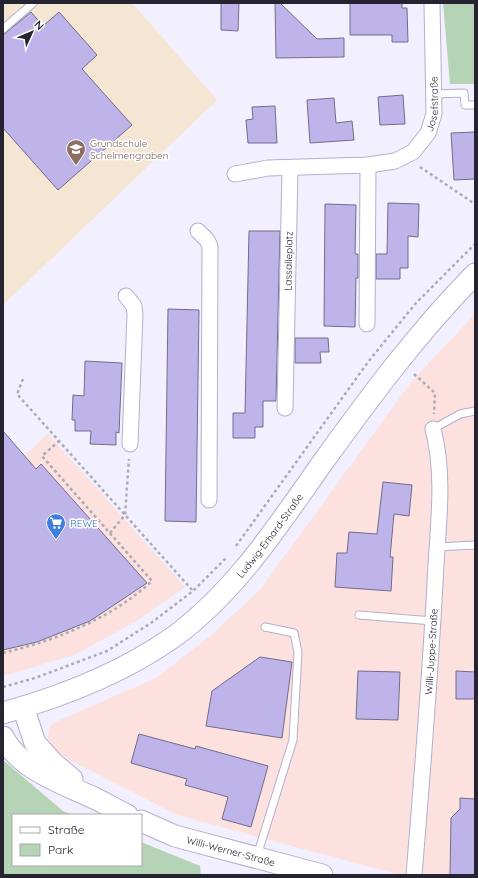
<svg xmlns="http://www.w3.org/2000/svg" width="478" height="878" font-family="Quicksand,sans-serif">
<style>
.commercial{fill:#fce1de}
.education{fill:#f5e5d3}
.green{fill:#b5d3b5}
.building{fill:#beb4ea;stroke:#726c8b}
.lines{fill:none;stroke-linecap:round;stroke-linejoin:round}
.lane-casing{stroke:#b4aed0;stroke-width:9}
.street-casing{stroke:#b4aed0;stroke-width:17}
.secondary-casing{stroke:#b4aed0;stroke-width:23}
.path{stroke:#adabb8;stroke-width:2.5;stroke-dasharray:3 3;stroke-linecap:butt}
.lane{stroke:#fff;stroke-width:7}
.street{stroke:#fff;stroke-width:15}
.secondary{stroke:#fff;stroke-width:21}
.labels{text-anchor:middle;stroke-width:3;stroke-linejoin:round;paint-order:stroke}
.street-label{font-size:10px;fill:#272431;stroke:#fff}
.education-label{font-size:10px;fill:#785e54;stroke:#fff;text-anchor:start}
.shop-label{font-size:10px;fill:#366cbe;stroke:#fff;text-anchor:start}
</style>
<rect width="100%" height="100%" fill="#f2f0fe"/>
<!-- commercial -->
<g class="commercial">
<polygon points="475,314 475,875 400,875 177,815 70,760 56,751 48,738 49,728 53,723 156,678 209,637 259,591 412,381"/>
<polygon points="48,434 185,587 135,622 74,655 3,676 3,475"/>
</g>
<!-- education -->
<polygon class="education" points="3,3 132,3 217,100 3,305"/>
<!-- green -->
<g class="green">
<polygon points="443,3 475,3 475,84 450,84"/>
<polygon points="3,760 63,811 73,815 13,815 13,865 141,865 141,842 200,866 201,875 3,875"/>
</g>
<!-- building -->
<g class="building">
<polygon points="221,3 239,3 238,31 221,30"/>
<polygon points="275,3 280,3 317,39 344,38 344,57 276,58"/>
<polygon points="350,3 402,3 402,8 407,8 408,42 392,42 392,35 350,35"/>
<polygon points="31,12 43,26 59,12 97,55 82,69 132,125 58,190 3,128 3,35"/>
<polygon points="403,95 405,124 380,125 378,97"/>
<polygon points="334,98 336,123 352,121 354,140 310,143 307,100"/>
<polygon points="275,106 277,143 248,143 246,120 253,119 252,107"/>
<polygon points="475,132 475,179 454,180 451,133"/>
<polygon points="388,203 419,204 418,237 408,236 408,268 400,268 400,279 376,279 376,254 387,254"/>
<polygon points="325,204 356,205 355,254 358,254 358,278 356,278 355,327 324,326"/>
<polygon points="249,231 280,231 276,401 263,401 263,427 255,427 255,438 233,438 233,413 245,413"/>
<polygon points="168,309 199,310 196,522 165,521"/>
<polygon points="295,338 328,338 329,352 320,352 321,363 295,363"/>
<polygon points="85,361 122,363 119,433 116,432 116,445 90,444 91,431 75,431 75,420 72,420 73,395 84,396"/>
<polygon points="3,431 36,469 41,464 147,583 90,621 37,642 3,650"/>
<polygon points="383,482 412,485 409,516 394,514 390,557 393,557 391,591 335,587 337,553 347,553 349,532 377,534"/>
<polygon points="260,657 292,662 282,738 206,726 212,691"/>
<polygon points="358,671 400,672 398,720 356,719"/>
<polygon points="456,671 475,672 475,699 456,699"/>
<polygon points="139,734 195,749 196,746 268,766 251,827 222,819 228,797 185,785 187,779 131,763"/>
<polygon points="460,798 475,799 475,875 450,875 451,818 460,809"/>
</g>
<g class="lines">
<defs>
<g id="lane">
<polyline points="3,29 33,3"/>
<polyline points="433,94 464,93 465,105 475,105"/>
<polyline points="433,429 460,414 475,411"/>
<polyline points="437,547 475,545"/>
<polyline points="359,615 433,621"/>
<polyline points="257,856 293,740 298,652 294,633 265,627"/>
</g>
<g id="street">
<path id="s1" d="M235,174L268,168L368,165L395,161L413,152L428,133L434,114L432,3"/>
<polyline points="198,231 207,240 210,246 209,500"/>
<polyline points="126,296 134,306 135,314 130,444"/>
<polyline points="367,324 368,165"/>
<path id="s2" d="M285,408L290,168"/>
<path id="s3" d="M414,875C422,778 430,680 435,583C437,533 446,477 433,429"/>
</g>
<g id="secondary">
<polyline points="23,707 35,743 53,763 72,779"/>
<path id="s4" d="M3,713C64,696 123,673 175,636C237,590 279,524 323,462C370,397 418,332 475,274"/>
<path d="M3,737C19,769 64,784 94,798C105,803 116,810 127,815"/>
<path id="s5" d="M141,821L175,836L322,875"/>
</g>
</defs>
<!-- lane casing -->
<use href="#lane" class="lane-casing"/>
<!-- street casing -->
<use href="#street" class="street-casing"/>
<!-- secondary casing -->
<use href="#secondary" class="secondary-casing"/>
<!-- path -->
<g class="path">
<polyline points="420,167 475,204"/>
<polyline points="414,374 435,393 434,414"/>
<polyline points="23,379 17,394 193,591"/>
<polyline points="110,533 125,515 129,459"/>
<polyline points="236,546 368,362 416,303 475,244"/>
<path d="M3,653C56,640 111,619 152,581L42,456L59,441"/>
<polyline points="3,687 35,678 107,651 151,623 193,591 227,557"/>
</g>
<!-- lane -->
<use href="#lane" class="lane"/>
<!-- street -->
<use href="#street" class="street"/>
<!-- secondary -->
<use href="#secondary" class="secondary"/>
</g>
<!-- icons -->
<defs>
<symbol id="school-pin" viewBox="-11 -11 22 30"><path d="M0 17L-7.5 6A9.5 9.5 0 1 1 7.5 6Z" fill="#8d6e63" stroke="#fff"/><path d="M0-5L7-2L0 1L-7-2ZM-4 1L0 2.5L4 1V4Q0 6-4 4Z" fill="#fff"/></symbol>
<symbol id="supermarket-pin" viewBox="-11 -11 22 30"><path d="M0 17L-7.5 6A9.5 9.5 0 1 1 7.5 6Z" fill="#3f7fe0" stroke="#fff"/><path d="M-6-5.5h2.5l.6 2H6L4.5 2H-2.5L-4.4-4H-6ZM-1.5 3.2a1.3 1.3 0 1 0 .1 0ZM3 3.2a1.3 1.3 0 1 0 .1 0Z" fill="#fff"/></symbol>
</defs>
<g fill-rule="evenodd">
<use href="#school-pin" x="65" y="138" width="22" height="30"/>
<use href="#supermarket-pin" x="45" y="512" width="22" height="30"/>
</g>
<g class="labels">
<!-- street labels -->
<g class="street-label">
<text dy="4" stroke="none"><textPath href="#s1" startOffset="235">Josefstraße</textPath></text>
<text dy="4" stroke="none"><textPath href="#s2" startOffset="147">Lassalleplatz</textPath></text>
<text dy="4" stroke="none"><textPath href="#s4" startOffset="328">Ludwig-Erhard-Straße</textPath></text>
<text dy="4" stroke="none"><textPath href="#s3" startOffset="224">Willi-Juppe-Straße</textPath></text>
<text dy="4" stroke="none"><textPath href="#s5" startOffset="95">Willi-Werner-Straße</textPath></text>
</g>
<!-- education labels -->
<g class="education-label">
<text x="90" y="147">Grundschule<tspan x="90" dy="12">Schelmengraben</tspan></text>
</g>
<!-- shop labels -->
<g class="shop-label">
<text x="70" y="527">REWE</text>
</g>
</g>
<!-- border -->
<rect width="478" height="878" fill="none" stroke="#272431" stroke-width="8"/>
<!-- legend -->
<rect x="12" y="814" width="130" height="52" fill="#ffffff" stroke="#a9a7ad"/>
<rect x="20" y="827" width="20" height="6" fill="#ffffff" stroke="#a9a7ad"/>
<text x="48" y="834" font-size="12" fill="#272431">Straße</text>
<rect x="20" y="844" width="20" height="12" fill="#b5d3b5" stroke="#a9a7ad"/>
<text x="48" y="854" font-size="12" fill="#272431">Park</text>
<!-- north arrow -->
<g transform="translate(32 32) rotate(46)" stroke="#ffffff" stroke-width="3" paint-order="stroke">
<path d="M0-3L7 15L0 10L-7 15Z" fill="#272431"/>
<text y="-6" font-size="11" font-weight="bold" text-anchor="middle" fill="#272431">N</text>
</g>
</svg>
